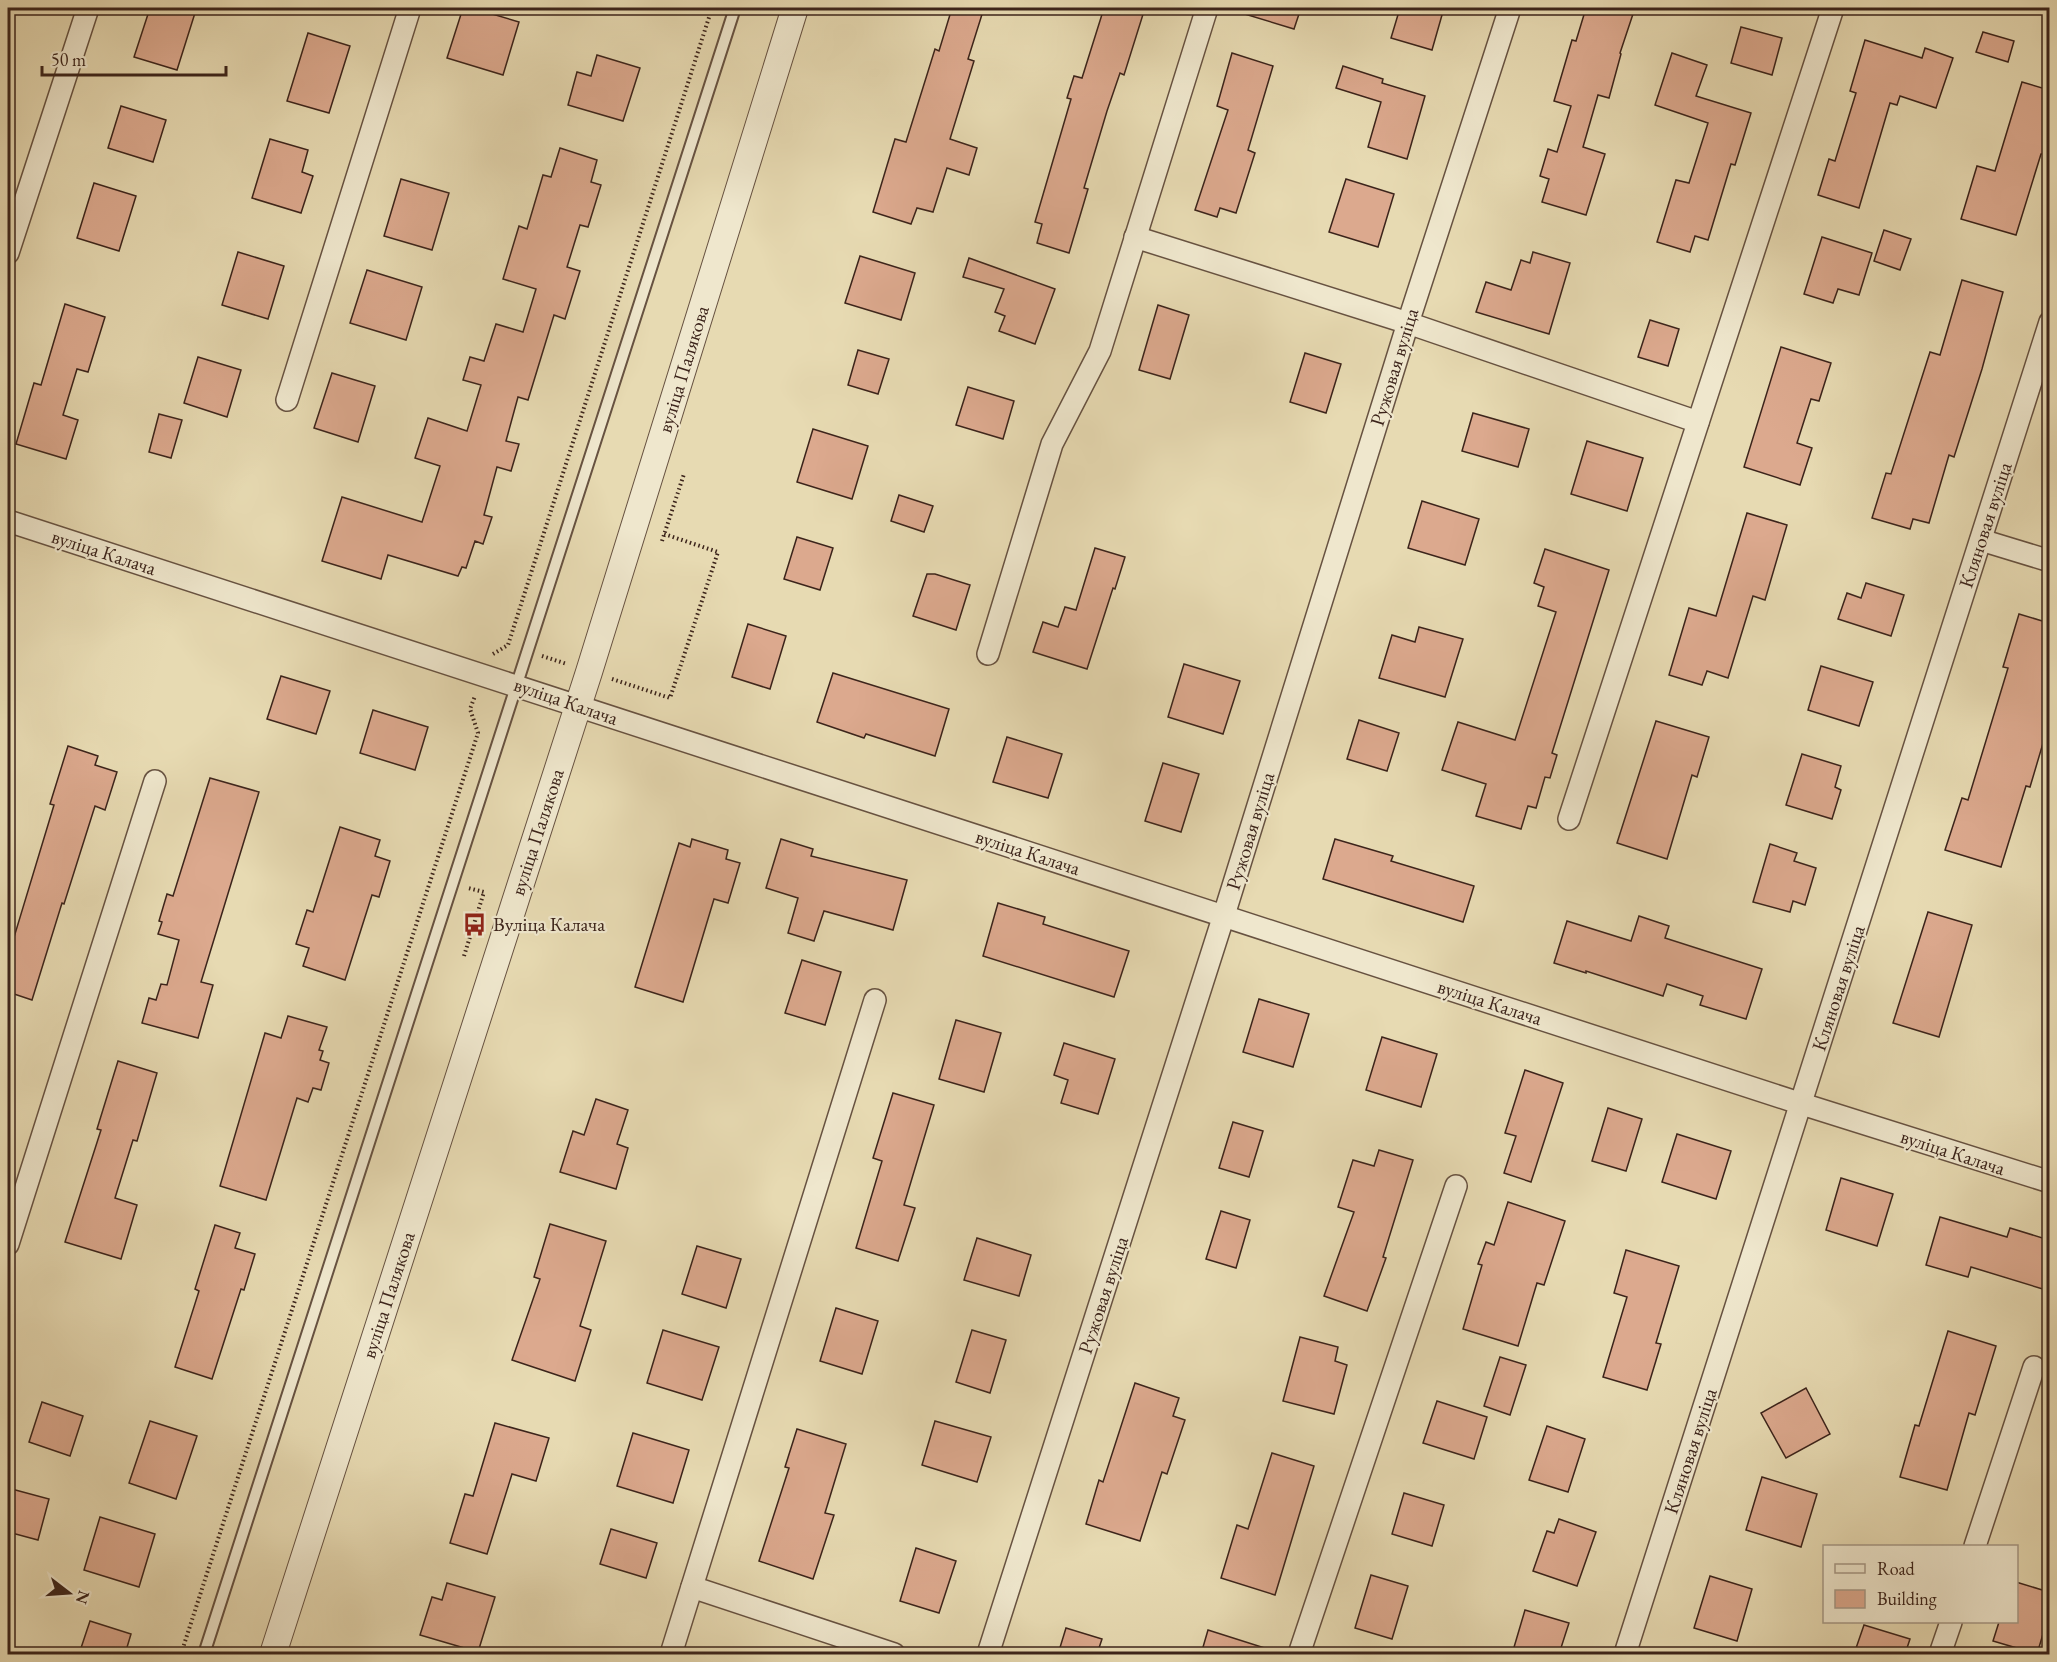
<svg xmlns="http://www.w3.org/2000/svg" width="2057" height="1662" font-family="'EB Garamond',serif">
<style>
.building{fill:#dca98e;stroke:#3c241b;stroke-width:1.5}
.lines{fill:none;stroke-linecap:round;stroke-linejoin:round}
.service-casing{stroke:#675241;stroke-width:14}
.minor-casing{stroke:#675241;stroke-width:24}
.tertiary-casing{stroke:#675241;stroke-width:28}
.path{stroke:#3c241b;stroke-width:4;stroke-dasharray:1.5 3;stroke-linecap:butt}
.service{stroke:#efe7cd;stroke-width:10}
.minor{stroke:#efe7cd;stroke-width:21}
.tertiary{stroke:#efe7cd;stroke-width:26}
.labels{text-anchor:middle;stroke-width:4.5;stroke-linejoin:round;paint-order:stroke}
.street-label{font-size:20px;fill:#3c241b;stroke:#efe7cd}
.poi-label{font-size:20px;fill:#3c241b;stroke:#efe7cd;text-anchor:start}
</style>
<rect width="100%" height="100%" fill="#e7dab2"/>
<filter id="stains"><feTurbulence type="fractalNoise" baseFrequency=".00333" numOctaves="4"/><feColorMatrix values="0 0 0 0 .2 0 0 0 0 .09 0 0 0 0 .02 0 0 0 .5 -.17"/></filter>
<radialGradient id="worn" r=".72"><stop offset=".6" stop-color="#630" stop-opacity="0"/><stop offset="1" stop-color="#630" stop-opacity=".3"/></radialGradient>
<!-- building -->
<g class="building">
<polygon points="150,8 178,8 195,13 177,70 134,57"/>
<polygon points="463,8 472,8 519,22 503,75 447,58"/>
<polygon points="952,8 984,8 968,59 974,61 950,139 977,148 969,175 947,168 933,212 917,208 911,224 873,212 895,139 906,142 935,49 939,51"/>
<polygon points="1104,8 1145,8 1124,75 1120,73 1107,111 1084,188 1088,189 1069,253 1037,243 1042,224 1035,222 1071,99 1067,98 1074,76 1082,78"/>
<polygon points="1239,8 1301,8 1294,29 1238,12"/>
<polygon points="1400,8 1444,8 1432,50 1391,38"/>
<polygon points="1586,8 1635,8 1620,53 1621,54 1609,98 1598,95 1583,147 1605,154 1586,215 1542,202 1549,179 1540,176 1548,149 1557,152 1571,106 1554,101 1572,40 1576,41"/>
<polygon points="1741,27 1782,38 1772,75 1731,63"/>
<polygon points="1983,32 2014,41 2008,62 1976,52"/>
<polygon points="308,33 350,46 329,113 287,101"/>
<polygon points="1865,40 1922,58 1925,48 1953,58 1936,108 1900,96 1897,105 1890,103 1859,208 1818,195 1829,159 1835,161 1856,93 1850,91"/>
<polygon points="1232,53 1273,66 1248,150 1255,153 1236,213 1220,208 1217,217 1195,210 1228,110 1217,106"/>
<polygon points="1672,53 1707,65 1696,96 1751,113 1735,165 1731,164 1708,240 1695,236 1690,252 1657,242 1676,180 1689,183 1708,123 1655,105"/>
<polygon points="597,55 640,68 623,121 568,105 577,72 591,76"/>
<polygon points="1343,66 1383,79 1382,83 1425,96 1407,159 1368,147 1381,102 1336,88"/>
<polygon points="2022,82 2049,90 2049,137 2044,154 2041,154 2016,235 1961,219 1977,166 1995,171"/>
<polygon points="121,106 166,120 153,162 108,148"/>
<polygon points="270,139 308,150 302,172 313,176 301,213 252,198"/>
<polygon points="560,148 597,160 591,182 601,185 588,227 580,225 567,267 580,271 565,319 554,315 528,400 518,397 506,441 519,444 511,471 497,467 484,515 492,517 483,544 475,541 466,568 462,567 458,576 388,555 381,579 322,561 342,497 422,522 440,466 415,458 428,418 467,431 481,385 463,380 470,357 484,361 496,324 523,332 536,289 503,279 519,226 527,229 543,175 551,177"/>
<polygon points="401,179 449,193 432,250 384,236"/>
<polygon points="1346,179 1394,194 1378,247 1329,232"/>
<polygon points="94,183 136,196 119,251 77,238"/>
<polygon points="1884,230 1911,239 1900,270 1874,261"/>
<polygon points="1822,237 1872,253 1859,295 1838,289 1833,303 1804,294"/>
<polygon points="238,252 284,266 268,319 222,305"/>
<polygon points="1533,252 1570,263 1549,334 1476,312 1486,282 1511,290 1521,260 1530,263"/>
<polygon points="860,256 915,273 901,320 845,303"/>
<polygon points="969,258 1055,289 1035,344 999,331 1005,316 995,312 1004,289 963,277"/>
<polygon points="367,270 422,287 406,340 350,323"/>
<polygon points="1962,280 2003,292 1982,369 1954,457 1949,455 1929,523 1913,519 1910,529 1872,518 1886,473 1891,474 1930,352 1940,355"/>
<polygon points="65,304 105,317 88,372 77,369 63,415 78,420 66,459 16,444 34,383 41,385"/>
<polygon points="1158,305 1189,315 1170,379 1139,370"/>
<polygon points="1650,320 1679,329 1668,366 1638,357"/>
<polygon points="1781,347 1831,363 1819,401 1811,399 1797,443 1812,448 1800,485 1744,467"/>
<polygon points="858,350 889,359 878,394 848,385"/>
<polygon points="1305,353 1341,364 1326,413 1290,402"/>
<polygon points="198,357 241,370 227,417 184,403"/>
<polygon points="332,373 375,386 358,442 314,428"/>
<polygon points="968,387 1014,401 1003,439 956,425"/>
<polygon points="1473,413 1529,429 1518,467 1462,451"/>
<polygon points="159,414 182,420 171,458 149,452"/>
<polygon points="813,429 868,446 852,499 797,482"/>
<polygon points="1587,441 1643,458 1627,511 1571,494"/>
<polygon points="899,495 933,506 924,532 891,521"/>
<polygon points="1422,501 1479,519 1465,565 1408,548"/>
<polygon points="1747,513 1787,525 1765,600 1753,596 1728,678 1707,671 1702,685 1669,675 1689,608 1716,616"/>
<polygon points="797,537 833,548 820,590 784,579"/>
<polygon points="1095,548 1125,557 1115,589 1113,588 1087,669 1033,652 1043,622 1058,627 1065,607 1076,610"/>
<polygon points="1545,549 1609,570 1552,753 1557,755 1550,778 1545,777 1536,808 1528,806 1521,829 1476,816 1486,784 1442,770 1458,722 1515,740 1556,612 1538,606 1544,587 1534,583"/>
<polygon points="927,574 935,574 970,585 956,630 913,616"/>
<polygon points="1866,583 1904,595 1891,636 1838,619 1847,593 1861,598"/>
<polygon points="2019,614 2049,623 2049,723 2030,787 2026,786 2001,867 1945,850 1962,798 1968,800 2008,668 2003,667"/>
<polygon points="748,624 786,636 770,689 732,677"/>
<polygon points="1419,627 1463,639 1445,697 1379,678 1392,635 1415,642"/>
<polygon points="1184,664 1240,681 1223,734 1168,717"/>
<polygon points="1821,666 1873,682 1859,726 1808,710"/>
<polygon points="833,673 949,709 935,756 866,734 864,738 817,722"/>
<polygon points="281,676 330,691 316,734 267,719"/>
<polygon points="373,710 428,727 415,770 360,753"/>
<polygon points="1359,720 1399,733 1387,771 1347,759"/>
<polygon points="1656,721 1709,737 1697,777 1692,775 1667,859 1617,843"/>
<polygon points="1007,737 1062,754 1048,798 993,782"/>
<polygon points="68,746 98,756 95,765 117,772 105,810 95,806 64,904 62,903 32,1000 8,992 8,957 54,805 50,804"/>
<polygon points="1802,754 1841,766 1835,787 1841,790 1832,819 1786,805"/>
<polygon points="1163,763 1199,774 1181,832 1145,821"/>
<polygon points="210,778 259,792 201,982 213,985 198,1038 142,1023 149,998 156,1000 161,984 167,985 179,940 158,934 162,922 159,921 167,894 173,896"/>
<polygon points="340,827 380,840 375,856 390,861 379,897 372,895 345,980 303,966 309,948 296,944 307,910 313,912"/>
<polygon points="692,839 728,850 726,859 740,863 728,903 714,899 683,1002 635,987 679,843 690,847"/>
<polygon points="781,839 813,849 811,856 907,880 893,930 824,911 814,941 788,933 798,898 766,888"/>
<polygon points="1335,839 1393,856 1391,861 1474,886 1463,922 1323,879"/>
<polygon points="1770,844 1797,853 1794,861 1816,868 1805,905 1793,901 1790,912 1753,902"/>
<polygon points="998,903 1045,917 1043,924 1129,951 1114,997 983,956"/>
<polygon points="1928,912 1972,925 1939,1037 1893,1023"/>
<polygon points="1639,916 1669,926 1665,938 1762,969 1746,1019 1700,1005 1703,996 1667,984 1663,996 1586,971 1586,973 1554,963 1567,921 1631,941"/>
<polygon points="802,960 841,972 825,1025 785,1013"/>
<polygon points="1259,999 1309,1014 1293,1067 1243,1052"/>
<polygon points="288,1016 327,1027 319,1050 323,1051 320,1060 329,1063 321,1090 313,1088 308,1102 297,1098 266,1200 220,1186 265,1033 281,1038"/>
<polygon points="956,1020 1001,1033 984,1092 939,1079"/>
<polygon points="1382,1037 1437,1054 1421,1107 1366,1090"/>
<polygon points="1064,1043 1115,1059 1098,1114 1061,1103 1068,1080 1054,1075"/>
<polygon points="118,1061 157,1073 137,1141 133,1140 115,1198 137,1205 121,1259 65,1242 101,1130 97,1129"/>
<polygon points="1525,1070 1563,1083 1531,1182 1504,1173 1516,1136 1505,1133"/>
<polygon points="893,1093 934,1105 904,1205 915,1208 898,1261 856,1248 882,1161 873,1158"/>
<polygon points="596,1099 628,1110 617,1144 628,1148 616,1189 560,1172 573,1131 584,1135"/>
<polygon points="1608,1108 1642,1119 1626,1171 1592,1161"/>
<polygon points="1233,1122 1263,1131 1249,1177 1219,1168"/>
<polygon points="1677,1134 1731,1151 1716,1199 1662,1182"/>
<polygon points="1379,1150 1413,1160 1383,1257 1386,1258 1367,1311 1324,1296 1354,1212 1338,1207 1353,1160 1374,1166"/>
<polygon points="1841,1178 1893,1194 1877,1246 1826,1230"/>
<polygon points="1508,1202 1565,1221 1544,1285 1537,1283 1518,1346 1463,1329 1482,1265 1478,1264 1486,1242 1494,1245"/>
<polygon points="1221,1211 1250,1220 1236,1268 1206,1259"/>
<polygon points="1940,1217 2007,1237 2010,1228 2049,1240 2049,1278 2046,1290 1971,1267 1968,1277 1926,1265"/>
<polygon points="550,1224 606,1241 580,1326 591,1330 575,1381 512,1360 540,1279 534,1277"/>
<polygon points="215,1225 240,1233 235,1248 255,1254 244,1290 241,1289 212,1379 175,1367 199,1291 195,1289"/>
<polygon points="977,1238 1031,1255 1019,1296 964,1280"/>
<polygon points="697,1246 741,1259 726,1308 682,1294"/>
<polygon points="1626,1250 1679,1266 1656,1343 1661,1344 1647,1390 1603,1377 1627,1297 1614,1293"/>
<polygon points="836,1308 878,1321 862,1374 820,1361"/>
<polygon points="663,1330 719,1347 702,1400 647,1383"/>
<polygon points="972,1330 1006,1340 990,1393 956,1382"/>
<polygon points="1948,1331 1996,1346 1975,1415 1969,1413 1947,1490 1900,1477 1915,1425 1919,1426"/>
<polygon points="1300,1337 1338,1347 1335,1361 1347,1365 1334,1414 1283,1401"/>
<polygon points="1500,1357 1526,1365 1510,1415 1484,1406"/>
<polygon points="1135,1383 1179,1398 1173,1416 1185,1420 1167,1474 1162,1472 1140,1541 1086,1524 1099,1480 1103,1482"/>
<polygon points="1806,1388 1830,1434 1786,1458 1761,1413"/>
<polygon points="1437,1401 1487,1417 1474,1459 1423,1443"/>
<polygon points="42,1402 83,1416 70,1456 29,1442"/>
<polygon points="150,1421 197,1436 176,1499 129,1483"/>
<polygon points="935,1421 991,1437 977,1482 922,1465"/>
<polygon points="495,1423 549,1438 536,1481 512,1474 487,1554 450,1543 465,1494 473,1496"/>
<polygon points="1547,1426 1585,1439 1568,1492 1529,1480"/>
<polygon points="797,1429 846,1444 825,1513 834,1515 813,1579 759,1561 789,1468 785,1467"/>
<polygon points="633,1433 689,1450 673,1503 617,1486"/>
<polygon points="1272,1453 1314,1466 1275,1595 1221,1578 1237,1525 1248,1529"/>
<polygon points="1762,1477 1817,1494 1801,1547 1746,1530"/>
<polygon points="8,1488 49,1499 38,1540 8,1532"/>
<polygon points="1404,1493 1444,1505 1432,1546 1392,1534"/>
<polygon points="100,1517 155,1534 139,1587 84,1570"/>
<polygon points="1559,1519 1596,1532 1577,1586 1533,1571 1547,1531 1554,1533"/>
<polygon points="611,1529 657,1543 646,1578 600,1564"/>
<polygon points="916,1548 956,1561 939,1613 900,1601"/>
<polygon points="1371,1575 1408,1586 1392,1639 1355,1628"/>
<polygon points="1710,1576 1752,1589 1737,1641 1694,1628"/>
<polygon points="2016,1582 2049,1592 2049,1614 2037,1654 1993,1641 1999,1622 2016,1622"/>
<polygon points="447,1583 495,1597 478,1652 420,1635 432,1597 442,1600"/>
<polygon points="1525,1610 1569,1623 1559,1654 1512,1654"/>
<polygon points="90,1621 131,1634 125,1654 79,1654"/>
<polygon points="1864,1625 1910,1639 1905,1654 1854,1654"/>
<polygon points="1066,1628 1102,1639 1097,1654 1058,1654"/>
<polygon points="1208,1630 1271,1650 1270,1654 1201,1654"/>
</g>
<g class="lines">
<defs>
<polyline id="service" points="204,1654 735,8"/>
<g id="minor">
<polyline points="1135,237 1408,323 1698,422"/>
<polyline points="8,253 88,8"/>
<polyline points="287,400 410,8"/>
<polyline points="8,521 1802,1104 2050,1182"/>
<polyline points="1981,540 2050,561"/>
<polyline points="988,654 1052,444 1100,351 1207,8"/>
<polyline points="1569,819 1833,8"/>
<polyline points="8,1244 155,781"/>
<polyline points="1975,1546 2034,1367"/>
<polyline points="692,1587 894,1654"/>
<polyline points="671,1654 875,1000"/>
<polyline points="988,1654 1224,915 1408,323 1510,8"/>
<polyline points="1299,1654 1456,1186"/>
<polyline points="1625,1654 2050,322"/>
<polyline points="1940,1654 1951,1622"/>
</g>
<polyline id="tertiary" points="273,1654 589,672 795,8"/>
</defs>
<!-- service casing -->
<use href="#service" class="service-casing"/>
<!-- minor casing -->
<use href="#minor" class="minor-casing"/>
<!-- tertiary casing -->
<use href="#tertiary" class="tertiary-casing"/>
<!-- path -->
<g class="path">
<polyline points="662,541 684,474"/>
<polyline points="493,654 508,645 712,8"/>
<polyline points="542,656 567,664"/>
<polyline points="612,679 670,698 718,552 664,534"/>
<polyline points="464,956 484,892 468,888"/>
<polyline points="181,1654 478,733 470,709 475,696"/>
</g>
<!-- service -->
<use href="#service" class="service"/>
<!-- minor -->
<use href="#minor" class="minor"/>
<!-- tertiary -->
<use href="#tertiary" class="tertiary"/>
</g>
<!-- icons -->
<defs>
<symbol id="bus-bare" viewBox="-9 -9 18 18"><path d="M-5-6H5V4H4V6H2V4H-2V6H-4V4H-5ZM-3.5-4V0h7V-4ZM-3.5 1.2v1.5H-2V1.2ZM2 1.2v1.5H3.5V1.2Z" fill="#8f2418" stroke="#efe7cd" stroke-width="2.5" paint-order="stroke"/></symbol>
</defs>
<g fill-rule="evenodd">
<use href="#bus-bare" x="458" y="908" width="33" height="33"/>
</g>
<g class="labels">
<!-- street labels -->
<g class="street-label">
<text transform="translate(1394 367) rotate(-73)" y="7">Ружовая вуліца</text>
<text transform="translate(683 369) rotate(-73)" y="7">вуліца Палякова</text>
<text transform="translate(1985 525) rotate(-72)" y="7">Кляновая вуліца</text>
<text transform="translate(104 552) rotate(18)" y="7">вуліца Калача</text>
<text transform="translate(566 701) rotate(19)" y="7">вуліца Калача</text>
<text transform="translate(1250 831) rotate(-73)" y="7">Ружовая вуліца</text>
<text transform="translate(537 832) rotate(-72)" y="7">вуліца Палякова</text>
<text transform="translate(1028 852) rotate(18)" y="7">вуліца Калача</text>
<text transform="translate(1838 988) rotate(-72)" y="7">Кляновая вуліца</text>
<text transform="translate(1490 1002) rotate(18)" y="7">вуліца Калача</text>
<text transform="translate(1953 1152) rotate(18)" y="7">вуліца Калача</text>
<text transform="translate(388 1295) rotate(-72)" y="7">вуліца Палякова</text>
<text transform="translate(1103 1295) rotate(-72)" y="7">Ружовая вуліца</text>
<text transform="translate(1690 1451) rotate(-72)" y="7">Кляновая вуліца</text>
</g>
<!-- poi labels -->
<g class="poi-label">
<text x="493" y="931">Вуліца Калача</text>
</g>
</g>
<!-- margin -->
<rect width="2057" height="1662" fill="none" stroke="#e7dab2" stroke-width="30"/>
<rect x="9" y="9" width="2039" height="1644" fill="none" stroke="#3c241b" stroke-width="3"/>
<rect x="15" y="15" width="2027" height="1632" fill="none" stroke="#3c241b" stroke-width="1.5"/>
<!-- legend -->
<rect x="1823" y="1545" width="195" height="78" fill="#efe7cd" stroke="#a79986" stroke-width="1.5"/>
<rect x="1835" y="1564" width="30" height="9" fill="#efe7cd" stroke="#a79986" stroke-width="1.5"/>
<text x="1877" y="1575" font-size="18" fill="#3c241b">Road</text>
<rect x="1835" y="1590" width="30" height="18" fill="#dca98e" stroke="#a79986" stroke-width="1.5"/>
<text x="1877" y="1605" font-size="18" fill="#3c241b">Building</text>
<!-- north arrow -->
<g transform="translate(69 1593) rotate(107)" stroke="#efe7cd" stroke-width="4.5" paint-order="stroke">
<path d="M0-4.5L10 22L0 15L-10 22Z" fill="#3c241b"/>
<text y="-9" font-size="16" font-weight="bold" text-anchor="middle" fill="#3c241b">N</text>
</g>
<!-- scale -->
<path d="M42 66v9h184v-9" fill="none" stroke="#3c241b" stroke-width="3"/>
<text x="51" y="66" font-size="18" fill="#3c241b" stroke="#efe7cd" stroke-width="4.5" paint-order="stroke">50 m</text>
<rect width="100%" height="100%" filter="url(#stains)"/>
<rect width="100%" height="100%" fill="url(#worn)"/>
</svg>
